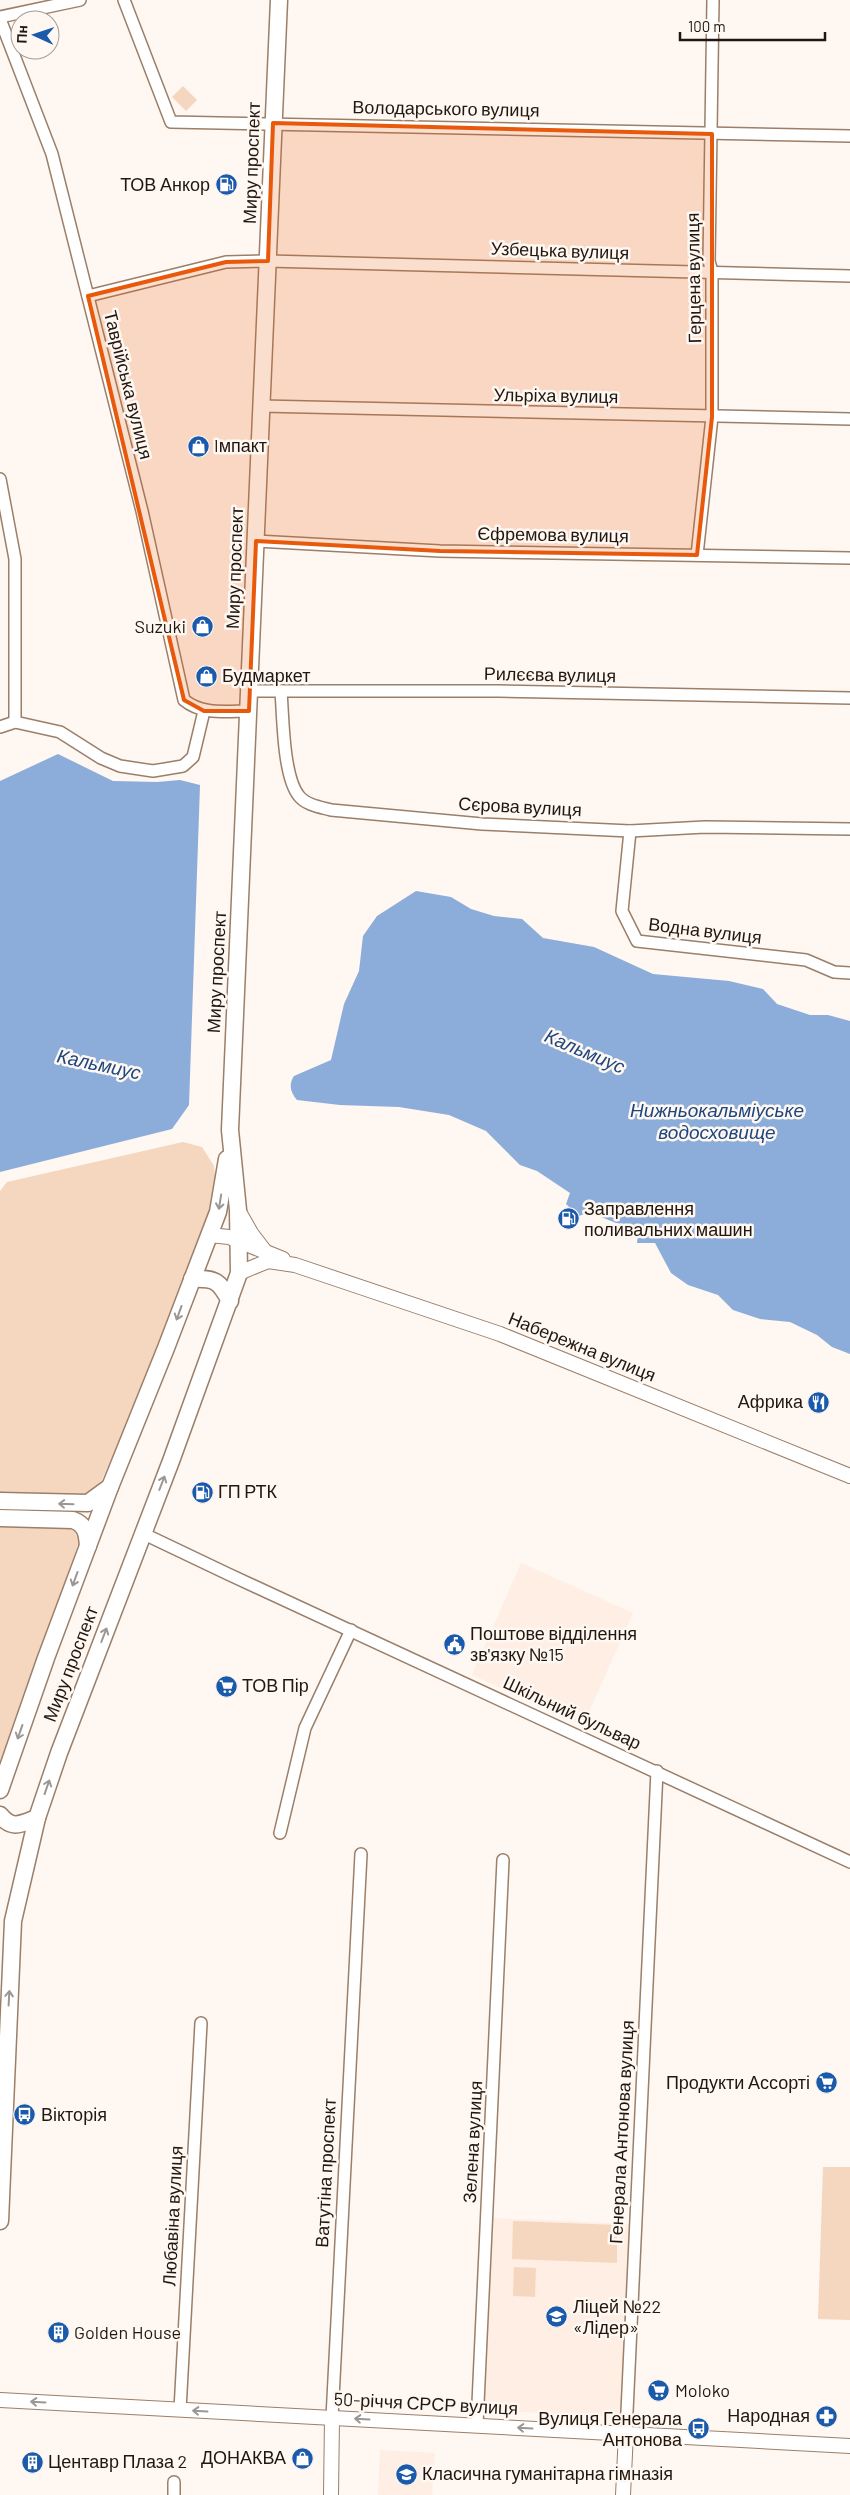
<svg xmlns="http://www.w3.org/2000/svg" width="850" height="2495" font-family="Barlow,sans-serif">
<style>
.built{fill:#feeee3}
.green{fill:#f5d6bf}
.water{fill:#8cacd9}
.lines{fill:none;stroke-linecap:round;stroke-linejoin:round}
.minor-casing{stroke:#9b7f69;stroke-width:14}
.tertiary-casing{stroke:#9b7f69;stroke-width:16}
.secondary-casing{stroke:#9b7f69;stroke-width:19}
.minor{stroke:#fff;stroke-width:11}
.tertiary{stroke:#fff;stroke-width:14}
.secondary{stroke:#fff;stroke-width:16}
.oneway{stroke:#9c9793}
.marked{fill:#e8590c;fill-opacity:0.2;stroke:#e8590c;stroke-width:4;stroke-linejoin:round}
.labels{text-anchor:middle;stroke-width:5;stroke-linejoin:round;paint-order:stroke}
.street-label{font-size:18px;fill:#22170e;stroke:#fef7f2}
.poi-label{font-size:18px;fill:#22170e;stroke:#fef7f2;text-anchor:start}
.water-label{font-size:19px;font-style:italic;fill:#1d477e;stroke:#fef7f2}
</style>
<rect width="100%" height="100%" fill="#fef7f2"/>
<!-- built -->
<g class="built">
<polygon points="521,1563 633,1613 583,1725 472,1675"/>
<polygon points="491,2218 631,2224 623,2417 483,2410"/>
<polygon points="380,2450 435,2453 432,2495 378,2495"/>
</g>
<!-- green -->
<g class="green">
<polygon points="183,86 197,100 186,111 172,97"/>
<polygon points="183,1142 202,1147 214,1166 217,1192 143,1388 97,1491 89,1496 0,1493 0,1191 7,1182"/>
<polygon points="0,1526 70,1528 75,1532 79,1541 0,1772"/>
<polygon points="823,2167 850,2167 850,2320 818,2319"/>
<polygon points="513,2221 617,2225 617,2263 512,2259"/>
<polygon points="514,2267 536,2268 535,2297 513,2296"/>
</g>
<!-- water -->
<g class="water">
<polygon points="58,754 113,781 157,782 180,780 200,785 189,1105 172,1129 0,1172 0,781"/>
<path d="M416,891L451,897L471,909L494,916L522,919L543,938L594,947L653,974L729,981L763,989L777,1004L810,1015H828L850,1021V1354L832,1347L817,1335L790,1322L760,1319L733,1310L718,1295L688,1285L671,1273L655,1243H637L639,1226L616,1223L589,1212L579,1216L566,1204L570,1193L537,1171L520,1165L486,1131L449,1115L399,1107L340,1105L297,1100C291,1093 288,1085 294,1076L331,1060L344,1004L359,971L363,936L377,916Z"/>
</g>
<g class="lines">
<defs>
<g id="minor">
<polyline points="124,0 171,122 850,136"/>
<polyline points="0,17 80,0"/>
<path d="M0,19L52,154L142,511L184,700C202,715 226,711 249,711"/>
<polyline points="88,296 226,262 268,261 850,276"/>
<polyline points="261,406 850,419"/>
<polyline points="0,479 15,559 15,722"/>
<polyline points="256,541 440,551 850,558"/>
<polyline points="697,555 712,417 712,272 709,261 713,0"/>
<polyline points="249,691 498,691 850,698"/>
<path d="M281,691C283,716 283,777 299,796C306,805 320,807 331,810L482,824L630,831L705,827L850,829"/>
<polyline points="0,727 15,722 60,732 101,758 120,766 153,771 183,766 193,757 204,711"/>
<polyline points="630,831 622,911 637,941 806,960 834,972 850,973"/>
<polyline points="142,1533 228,1574 850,1862"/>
<polyline points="280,1833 305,1728 351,1630"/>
<polyline points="180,2410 201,2023"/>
<polyline points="332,2418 361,1854"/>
<polyline points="477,2425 503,1860"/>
<polyline points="626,2433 657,1771"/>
<polyline points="174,2495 174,2482"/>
</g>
<g id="tertiary">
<polyline points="238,1210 251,1233 264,1250"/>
<polyline points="209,1235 229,1237 283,1259"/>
<polyline points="239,1273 268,1261 295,1265 500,1334 850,1476"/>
<polyline points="0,2400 850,2446"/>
<polyline points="331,2495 332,2418"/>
<polyline points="623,2495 626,2433"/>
</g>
<g id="secondary">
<path d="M192,1279C216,1278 219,1281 230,1301"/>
<polyline points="0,1501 88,1503 110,1487"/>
<path d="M0,1518L73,1520C86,1525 87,1533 88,1546"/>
<polyline points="0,1790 46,1658 110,1487 166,1348 218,1212 227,1159"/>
<path d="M0,1815C12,1830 21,1824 37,1818"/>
<polyline points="0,2221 13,1921 37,1818 59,1753 171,1461 239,1273 238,1210 230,1130 279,0"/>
</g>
</defs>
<!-- minor casing -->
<use href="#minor" class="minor-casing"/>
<!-- tertiary casing -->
<use href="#tertiary" class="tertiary-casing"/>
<!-- secondary casing -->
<use href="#secondary" class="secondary-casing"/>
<!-- minor -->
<use href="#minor" class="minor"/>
<!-- tertiary -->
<use href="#tertiary" class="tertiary"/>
<!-- secondary -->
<use href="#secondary" class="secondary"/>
</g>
<!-- one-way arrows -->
<defs><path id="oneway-shaft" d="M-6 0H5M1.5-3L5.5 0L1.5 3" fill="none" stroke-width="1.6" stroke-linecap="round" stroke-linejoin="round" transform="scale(1.25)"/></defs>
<g class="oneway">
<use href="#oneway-shaft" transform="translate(220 1202) rotate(99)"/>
<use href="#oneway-shaft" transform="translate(179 1313) rotate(110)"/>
<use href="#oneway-shaft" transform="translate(162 1483) rotate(-69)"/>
<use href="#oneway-shaft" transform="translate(66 1504) rotate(-178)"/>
<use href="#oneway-shaft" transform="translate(75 1579) rotate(110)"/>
<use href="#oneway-shaft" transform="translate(104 1635) rotate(-69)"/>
<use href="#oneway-shaft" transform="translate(20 1732) rotate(109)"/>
<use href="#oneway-shaft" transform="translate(47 1787) rotate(-71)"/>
<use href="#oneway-shaft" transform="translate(9 1998) rotate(-87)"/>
<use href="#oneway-shaft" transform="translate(38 2402) rotate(-177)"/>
<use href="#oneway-shaft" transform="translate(200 2411) rotate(-177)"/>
<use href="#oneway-shaft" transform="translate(362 2419) rotate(-177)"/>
<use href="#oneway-shaft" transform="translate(525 2428) rotate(-177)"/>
</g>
<!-- marked area -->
<path class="marked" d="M273,123L712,134V417L697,555L440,551L256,541L249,711H204L184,700L88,296L226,262L268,261Z"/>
<!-- icons -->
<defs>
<symbol id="fuel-disc" viewBox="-11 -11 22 22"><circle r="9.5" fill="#1b5aab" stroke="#fef7f2"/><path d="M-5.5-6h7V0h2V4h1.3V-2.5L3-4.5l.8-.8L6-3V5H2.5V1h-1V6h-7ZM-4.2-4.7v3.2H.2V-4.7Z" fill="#fff"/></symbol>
<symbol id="shop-disc" viewBox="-11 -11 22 22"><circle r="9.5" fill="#1b5aab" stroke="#fef7f2"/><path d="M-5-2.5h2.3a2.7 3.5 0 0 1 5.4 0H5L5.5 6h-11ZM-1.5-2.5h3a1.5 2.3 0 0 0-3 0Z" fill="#fff"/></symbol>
<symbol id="restaurant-disc" viewBox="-11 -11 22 22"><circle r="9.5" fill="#1b5aab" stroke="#fef7f2"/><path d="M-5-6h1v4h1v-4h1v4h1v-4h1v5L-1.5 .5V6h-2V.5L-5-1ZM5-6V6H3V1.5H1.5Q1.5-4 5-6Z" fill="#fff"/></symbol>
<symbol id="civic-disc" viewBox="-11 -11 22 22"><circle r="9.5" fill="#1b5aab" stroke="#fef7f2"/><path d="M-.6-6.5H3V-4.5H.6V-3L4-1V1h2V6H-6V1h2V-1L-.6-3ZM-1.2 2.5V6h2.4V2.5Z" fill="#fff"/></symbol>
<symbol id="supermarket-disc" viewBox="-11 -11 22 22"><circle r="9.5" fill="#1b5aab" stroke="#fef7f2"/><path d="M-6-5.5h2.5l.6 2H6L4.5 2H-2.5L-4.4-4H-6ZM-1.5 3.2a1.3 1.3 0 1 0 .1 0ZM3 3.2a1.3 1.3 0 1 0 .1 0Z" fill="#fff"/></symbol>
<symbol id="bus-disc" viewBox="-11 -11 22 22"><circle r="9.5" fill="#1b5aab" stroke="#fef7f2"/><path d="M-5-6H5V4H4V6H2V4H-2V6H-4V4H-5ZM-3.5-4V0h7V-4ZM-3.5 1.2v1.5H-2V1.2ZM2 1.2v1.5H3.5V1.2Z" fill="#fff"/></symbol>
<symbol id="school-disc" viewBox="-11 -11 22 22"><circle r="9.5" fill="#1b5aab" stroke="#fef7f2"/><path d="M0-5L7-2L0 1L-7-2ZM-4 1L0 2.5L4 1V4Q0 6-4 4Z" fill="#fff"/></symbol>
<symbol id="building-disc" viewBox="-11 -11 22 22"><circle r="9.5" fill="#1b5aab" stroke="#fef7f2"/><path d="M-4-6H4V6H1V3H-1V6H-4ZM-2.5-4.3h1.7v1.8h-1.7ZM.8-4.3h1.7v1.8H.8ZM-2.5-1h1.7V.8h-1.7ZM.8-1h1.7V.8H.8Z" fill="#fff"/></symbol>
<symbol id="pharmacy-disc" viewBox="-11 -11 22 22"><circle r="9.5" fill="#1b5aab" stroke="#fef7f2"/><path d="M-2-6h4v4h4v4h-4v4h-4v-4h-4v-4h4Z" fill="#fff"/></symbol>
</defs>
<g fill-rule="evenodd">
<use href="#fuel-disc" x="214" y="172" width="25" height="25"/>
<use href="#shop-disc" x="186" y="434" width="25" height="25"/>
<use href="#shop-disc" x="190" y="614" width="25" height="25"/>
<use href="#shop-disc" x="194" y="664" width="25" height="25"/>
<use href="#fuel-disc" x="556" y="1206" width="25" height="25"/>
<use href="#restaurant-disc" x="806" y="1390" width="25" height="25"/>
<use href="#fuel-disc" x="190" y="1480" width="25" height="25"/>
<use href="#civic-disc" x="442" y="1632" width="25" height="25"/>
<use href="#supermarket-disc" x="214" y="1674" width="25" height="25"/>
<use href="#supermarket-disc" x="814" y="2070" width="25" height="25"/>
<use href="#bus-disc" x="12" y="2102" width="25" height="25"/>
<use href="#school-disc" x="544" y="2304" width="25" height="25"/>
<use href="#building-disc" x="46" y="2320" width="25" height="25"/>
<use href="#supermarket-disc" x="646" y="2378" width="25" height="25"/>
<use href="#pharmacy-disc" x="814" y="2404" width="25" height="25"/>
<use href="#bus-disc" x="686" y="2416" width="25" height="25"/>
<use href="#shop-disc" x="290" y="2446" width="25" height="25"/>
<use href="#building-disc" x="20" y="2450" width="25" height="25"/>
<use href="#school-disc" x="394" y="2462" width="25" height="25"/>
</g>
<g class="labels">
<!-- street labels -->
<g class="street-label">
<text transform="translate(446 109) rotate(1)" y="6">Володарського вулиця</text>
<text transform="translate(252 163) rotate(-88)" y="6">Миру проспект</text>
<text transform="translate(560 251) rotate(2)" y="6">Узбецька вулиця</text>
<text transform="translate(694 278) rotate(-91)" y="6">Герцена вулиця</text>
<text transform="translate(128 385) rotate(76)" y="6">Таврійська вулиця</text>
<text transform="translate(556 396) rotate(1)" y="6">Ульріха вулиця</text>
<text transform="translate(553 535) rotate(1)" y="6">Єфремова вулиця</text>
<text transform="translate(235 568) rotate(-88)" y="6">Миру проспект</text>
<text transform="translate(550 675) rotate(1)" y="6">Рилєєва вулиця</text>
<text transform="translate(520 807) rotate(3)" y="6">Сєрова вулиця</text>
<text transform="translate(705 931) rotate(7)" y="6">Водна вулиця</text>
<text transform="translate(217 972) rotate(-87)" y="6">Миру проспект</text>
<text transform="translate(582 1347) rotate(22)" y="6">Набережна вулиця</text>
<text transform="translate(71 1664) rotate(-69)" y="6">Миру проспект</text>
<text transform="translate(572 1713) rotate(25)" y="6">Шкільний бульвар</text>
<text transform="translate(622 2132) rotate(-87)" y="6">Генерала Антонова вулиця</text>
<text transform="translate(473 2142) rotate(-87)" y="6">Зелена вулиця</text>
<text transform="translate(326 2173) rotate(-87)" y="6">Ватутіна проспект</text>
<text transform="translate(173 2216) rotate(-87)" y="6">Любавіна вулиця</text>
<text transform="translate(426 2404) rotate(3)" y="6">50-річчя СРСР вулиця</text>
</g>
<!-- poi labels -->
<g class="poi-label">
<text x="210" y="191" text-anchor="end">ТОВ Анкор</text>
<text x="214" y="452">Iмпакт</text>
<text x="186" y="633" text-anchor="end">Suzuki</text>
<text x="222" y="682">Будмаркет</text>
<text x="584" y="1215">Заправлення<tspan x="584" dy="21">поливальних машин</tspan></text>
<text x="803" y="1408" text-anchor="end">Африка</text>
<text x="218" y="1498">ГП РТК</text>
<text x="470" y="1640">Поштове відділення<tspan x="470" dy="21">зв'язку №15</tspan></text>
<text x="242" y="1692">ТОВ Пір</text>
<text x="810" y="2089" text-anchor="end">Продукти Ассорті</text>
<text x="41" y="2121">Вікторія</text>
<text x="573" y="2313">Ліцей №22<tspan x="573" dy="21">«Лідер»</tspan></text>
<text x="74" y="2339">Golden House</text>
<text x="675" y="2397">Moloko</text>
<text x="810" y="2422" text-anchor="end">Народная</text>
<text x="682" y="2425" text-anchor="end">Вулиця Генерала<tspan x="682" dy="21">Антонова</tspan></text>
<text x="286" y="2464" text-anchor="end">ДОНАКВА</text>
<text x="48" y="2468">Центавр Плаза 2</text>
<text x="422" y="2480">Класична гуманітарна гімназія</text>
</g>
<!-- water labels -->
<g class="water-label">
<text transform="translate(585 1051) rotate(23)" y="7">Кальмиус</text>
<text transform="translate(99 1064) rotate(12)" y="7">Кальмиус</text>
<text x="717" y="1117">Нижньокальміуське<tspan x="717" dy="22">водосховище</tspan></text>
</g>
</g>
<!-- north arrow -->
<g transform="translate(35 35) rotate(273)"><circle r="24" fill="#fef7f2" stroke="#a69d97"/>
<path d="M0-4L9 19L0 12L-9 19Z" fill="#1b5aab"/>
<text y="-8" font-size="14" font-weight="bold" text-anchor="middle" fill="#22170e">Пн</text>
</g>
<!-- scale -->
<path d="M680 32v8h145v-8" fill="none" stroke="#22170e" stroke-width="2.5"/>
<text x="688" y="32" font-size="15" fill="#22170e" stroke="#fef7f2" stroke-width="4" paint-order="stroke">100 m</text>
</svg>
